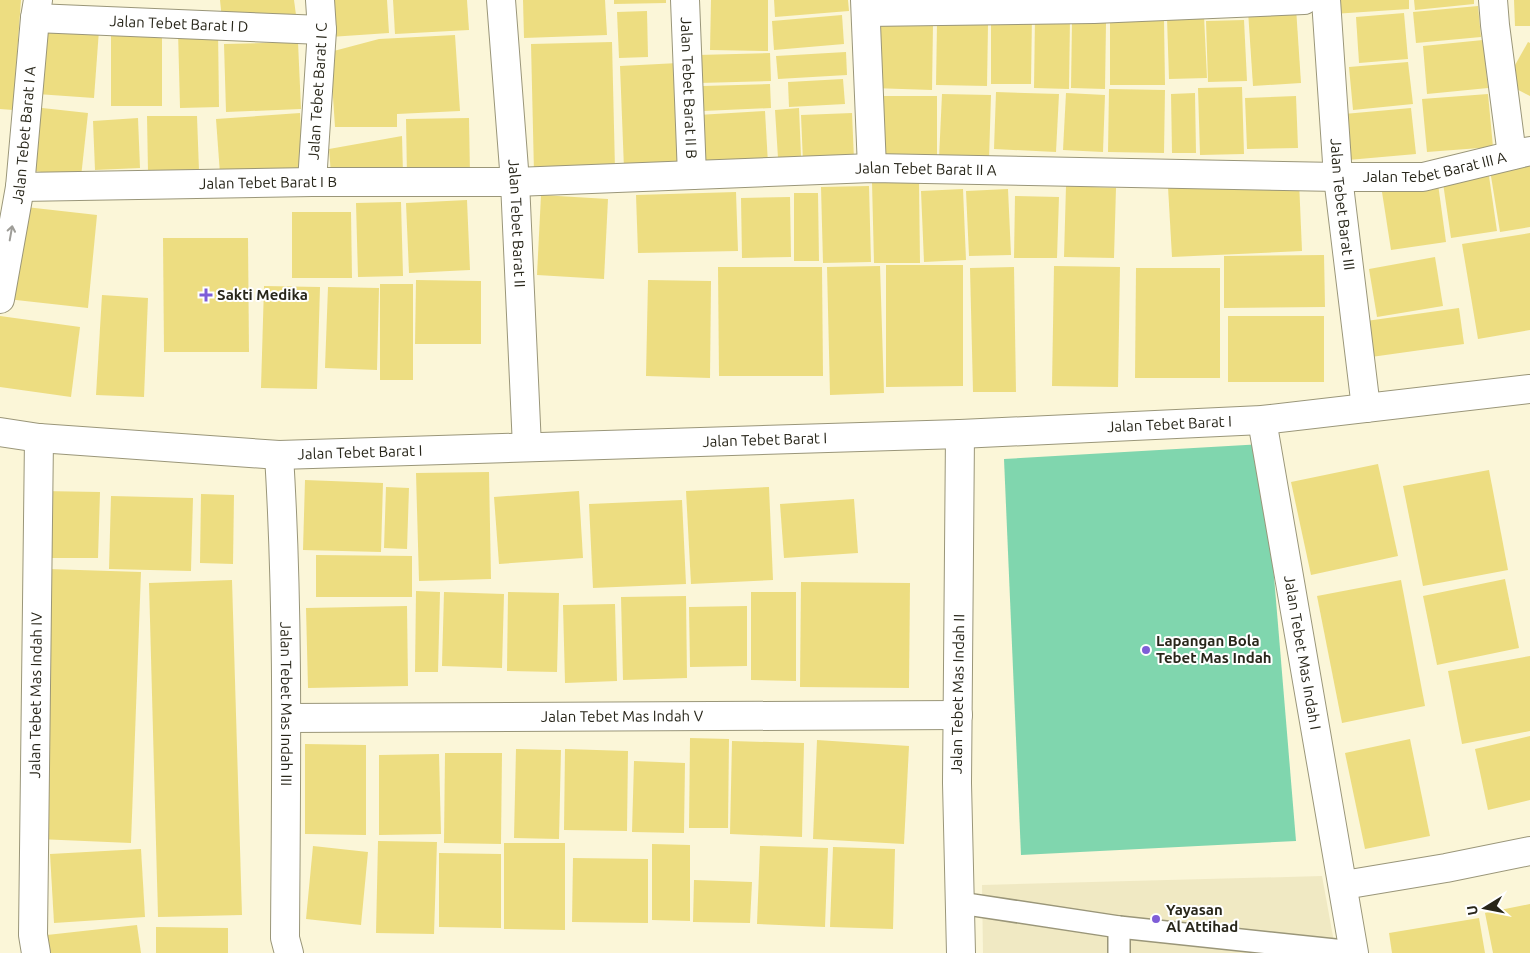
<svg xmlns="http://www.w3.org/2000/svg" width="1530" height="953" font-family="Ubuntu,sans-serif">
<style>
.built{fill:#f0e9c3}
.green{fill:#80d6ae}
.building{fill:#eddd81}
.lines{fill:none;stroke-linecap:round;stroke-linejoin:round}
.lane-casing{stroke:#9a9679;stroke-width:24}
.street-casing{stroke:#9a9679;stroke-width:30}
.secondary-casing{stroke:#9a9679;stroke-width:30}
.lane{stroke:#fff;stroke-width:21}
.street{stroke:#fff;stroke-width:28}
.secondary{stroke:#fff;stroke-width:28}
.oneway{stroke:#9e9d98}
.poi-dot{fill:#7e5dd7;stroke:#fff;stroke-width:2}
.labels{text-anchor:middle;stroke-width:4;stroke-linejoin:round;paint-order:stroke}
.street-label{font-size:15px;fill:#28261a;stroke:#fff}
.poi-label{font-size:15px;font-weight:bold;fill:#28261a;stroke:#fff;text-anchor:start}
</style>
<rect width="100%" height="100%" fill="#fbf6d8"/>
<!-- built -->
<polygon class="built" points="1322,876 1336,953 983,953 982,885"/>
<!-- green -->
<polygon class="green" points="1263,444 1296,841 1021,855 1004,459"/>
<!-- building -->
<g class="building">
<polygon points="0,0 21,0 13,110 0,109"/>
<polygon points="220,0 294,0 296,15 222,20"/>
<polygon points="327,0 387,0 389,33 330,37"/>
<polygon points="393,0 467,0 469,30 395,34"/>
<polygon points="523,0 605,0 607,35 524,38"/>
<polygon points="614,0 666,0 666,3 614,4"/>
<polygon points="711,0 768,0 768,51 710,50"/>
<polygon points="774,0 848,0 849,11 775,17"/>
<polygon points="1332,0 1409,0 1409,9 1333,14"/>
<polygon points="1414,0 1474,0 1474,4 1415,10"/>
<polygon points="1514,0 1530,0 1530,26 1515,26"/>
<polygon points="1478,6 1481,37 1416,43 1413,12"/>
<polygon points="1296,8 1301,83 1253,86 1248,11"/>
<polygon points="647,11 648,57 619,58 617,12"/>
<polygon points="1404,13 1408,59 1359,63 1356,17"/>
<polygon points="991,14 1032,14 1031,84 991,84"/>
<polygon points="842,15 844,44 774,50 772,21"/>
<polygon points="1204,16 1207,78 1169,79 1167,18"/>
<polygon points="1035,17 1070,18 1069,89 1034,88"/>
<polygon points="1244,20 1247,81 1208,82 1206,21"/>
<polygon points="1110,21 1164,21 1165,85 1110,85"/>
<polygon points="1072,22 1106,23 1105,89 1071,88"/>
<polygon points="874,23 933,24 932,90 872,88"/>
<polygon points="937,24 988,25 987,86 936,85"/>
<polygon points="41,26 99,30 94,98 37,94"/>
<rect x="111" y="26" width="51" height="80"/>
<polygon points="218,30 219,107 180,108 178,31"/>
<polygon points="455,35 460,111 397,114 397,127 335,127 330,52 379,39"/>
<polygon points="1483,40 1488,88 1427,94 1423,46"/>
<polygon points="298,42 301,109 226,112 224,44"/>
<polygon points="612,42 615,170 534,173 531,44"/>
<polygon points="1528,42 1530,43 1530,96 1505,83"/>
<polygon points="846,52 847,75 778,79 776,56"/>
<polygon points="770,53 771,81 699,83 698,55"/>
<polygon points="1408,62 1413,104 1353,110 1349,67"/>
<polygon points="678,63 683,167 624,169 620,66"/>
<polygon points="843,79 845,104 789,107 788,82"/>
<polygon points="770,84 771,108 703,111 703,86"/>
<polygon points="1242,87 1244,154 1200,155 1198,88"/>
<polygon points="1109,89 1165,90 1164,153 1108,152"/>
<polygon points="996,92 1059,94 1056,152 994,149"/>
<polygon points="1066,93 1105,95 1103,152 1063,150"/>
<polygon points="1195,93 1196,153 1172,153 1171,94"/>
<polygon points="942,94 991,95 989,160 939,158"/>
<polygon points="1488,94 1493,147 1427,152 1422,99"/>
<polygon points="875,96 937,96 937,160 875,159"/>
<polygon points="1296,96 1298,148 1247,149 1245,98"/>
<polygon points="33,107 88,113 81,177 26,170"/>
<polygon points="799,108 801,156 778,158 775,110"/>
<polygon points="1411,108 1416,154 1348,160 1344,114"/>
<polygon points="765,111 768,164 701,168 698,115"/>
<polygon points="300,113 303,168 220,174 216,119"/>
<polygon points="852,113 854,160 803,162 801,115"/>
<polygon points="147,116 197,116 199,171 148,172"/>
<polygon points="138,118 140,168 95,170 93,121"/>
<polygon points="469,118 470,176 407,177 406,119"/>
<polygon points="402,136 403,174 331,174 329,149"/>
<polygon points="1530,165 1530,227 1500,232 1490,170"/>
<polygon points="1489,176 1497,231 1451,238 1443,183"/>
<polygon points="919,181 920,263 874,263 872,182"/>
<polygon points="1299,181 1302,251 1172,257 1168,187"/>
<polygon points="1438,184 1446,242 1391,250 1382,192"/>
<polygon points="869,186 871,262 823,263 821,187"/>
<polygon points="1066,186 1116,188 1114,258 1064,257"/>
<polygon points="963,189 966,260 924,262 921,191"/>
<polygon points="1008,189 1011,255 969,256 966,191"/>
<polygon points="736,192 738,251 638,253 636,195"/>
<polygon points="794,193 818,193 819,261 794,261"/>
<polygon points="541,195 608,199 604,279 537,275"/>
<polygon points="1015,196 1059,197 1057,258 1014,258"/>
<polygon points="790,197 791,257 742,258 741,198"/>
<polygon points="467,200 470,270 409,273 406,203"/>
<polygon points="401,202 403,276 358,277 356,203"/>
<polygon points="17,206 97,215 88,308 7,299"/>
<polygon points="292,212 351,212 352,278 292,278"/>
<polygon points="1530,233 1530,330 1478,339 1462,244"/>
<polygon points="163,238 248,238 249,352 164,352"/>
<polygon points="1324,255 1325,307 1224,308 1224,256"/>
<polygon points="1435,257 1443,306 1377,317 1369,269"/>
<polygon points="886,265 963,265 963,386 886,387"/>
<polygon points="880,266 884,393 830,395 827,267"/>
<polygon points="1054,266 1120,267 1118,387 1052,386"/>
<polygon points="718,267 822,267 823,376 719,376"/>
<polygon points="1014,267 1016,392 973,392 970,268"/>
<polygon points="1136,268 1220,268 1220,378 1135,378"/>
<polygon points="416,280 481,281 481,344 415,344"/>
<polygon points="648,280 711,281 710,378 646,376"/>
<rect x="380" y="284" width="33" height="96"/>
<polygon points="264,286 320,287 317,389 261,388"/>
<polygon points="328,287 379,288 377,370 325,368"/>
<polygon points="102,295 148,298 144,397 96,395"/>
<polygon points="1459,308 1464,344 1364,358 1359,322"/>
<polygon points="0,316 80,327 71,397 0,387"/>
<rect x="1228" y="316" width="96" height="66"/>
<polygon points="1378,464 1398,556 1311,575 1291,482"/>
<polygon points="1489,470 1508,570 1423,586 1403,486"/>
<polygon points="489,472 491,579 419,581 416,473"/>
<polygon points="305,480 383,483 381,552 303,550"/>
<polygon points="386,487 409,488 407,549 384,548"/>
<polygon points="769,487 773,580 691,584 686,491"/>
<polygon points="42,491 100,492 98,558 41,558"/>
<polygon points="579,491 583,558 499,564 494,497"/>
<polygon points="201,494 234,495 233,564 200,563"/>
<polygon points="111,496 193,498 191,571 109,569"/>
<polygon points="854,499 858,553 784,558 780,504"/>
<polygon points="682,500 686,584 593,588 589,504"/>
<polygon points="316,555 412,556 412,597 316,597"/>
<polygon points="48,569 141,572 131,843 38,839"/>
<polygon points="1505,579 1519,648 1437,665 1423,596"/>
<polygon points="232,580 242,915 158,917 149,583"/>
<polygon points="1401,580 1425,706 1342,723 1317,596"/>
<polygon points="801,582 910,583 909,688 800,687"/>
<polygon points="416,591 440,592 438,672 415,672"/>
<polygon points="444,592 504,594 502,668 442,666"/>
<polygon points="508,592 559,593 557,672 507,671"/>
<polygon points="751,592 796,592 796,681 751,680"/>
<polygon points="686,596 687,678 623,680 621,597"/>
<polygon points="615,604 617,681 565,683 563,605"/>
<polygon points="407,606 408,686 308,688 306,608"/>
<polygon points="747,606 747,666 690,667 689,607"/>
<polygon points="1530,656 1530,731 1462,744 1448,671"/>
<polygon points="1530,736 1530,800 1488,810 1475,749"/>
<polygon points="690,738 729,739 728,828 689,828"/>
<polygon points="1410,739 1430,836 1365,849 1345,753"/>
<polygon points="817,740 909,746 904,844 813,839"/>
<polygon points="732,741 804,743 802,837 730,834"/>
<polygon points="305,744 366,745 366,835 305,834"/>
<polygon points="516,749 561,750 559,839 514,838"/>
<polygon points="565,749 628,751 627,831 564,830"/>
<polygon points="445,753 502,753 501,844 444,843"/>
<polygon points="439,754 441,834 379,835 379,755"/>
<polygon points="634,761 685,763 684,833 632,832"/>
<polygon points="378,841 437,842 434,934 376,933"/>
<polygon points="504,843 565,843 565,930 504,929"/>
<polygon points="652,844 690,845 690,921 652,920"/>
<polygon points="313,846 368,852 361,925 306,919"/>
<polygon points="760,846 828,848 825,927 757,924"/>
<polygon points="833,847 895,849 893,929 830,927"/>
<polygon points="141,849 145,917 54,923 50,854"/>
<polygon points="439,853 501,854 501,928 439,927"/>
<polygon points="573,858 648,859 648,923 572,922"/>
<polygon points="694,880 752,882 750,923 693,922"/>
<polygon points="1530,904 1530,953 1493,953 1485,913"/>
<polygon points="1479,918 1485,953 1392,953 1389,933"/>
<polygon points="137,925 141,953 49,953 47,935"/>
<polygon points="156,927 228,928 228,953 156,953"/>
</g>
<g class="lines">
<defs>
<g id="lane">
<polyline points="960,903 1119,927 1354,952"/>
<polyline points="1119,953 1119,927"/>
</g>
<g id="street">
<path id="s1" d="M501,0L515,182L527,447"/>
<path id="s2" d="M685,0L692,175"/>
<polyline points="865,0 872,168"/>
<path id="s3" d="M1326,0L1338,177L1366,408"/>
<polyline points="1493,0 1495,25 1512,155"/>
<polyline points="866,12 1094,9 1304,0"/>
<path id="s4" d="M35,18L322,30"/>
<path id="s5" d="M312,182L322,30L320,0"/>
<path id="s6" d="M20,187L312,182H515L872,168L1338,177H1423L1530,151"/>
<path id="s7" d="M0,299L20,187L35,18L38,0"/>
<path id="s8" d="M1262,420L1354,953"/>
<polyline points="960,434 957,783 961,953"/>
<path id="s9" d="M279,455C289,616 286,777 285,938L289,953"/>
<path id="s10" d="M287,718L958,715"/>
<polyline points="1344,885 1446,868 1530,851"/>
<path id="s11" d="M36,953L33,935L39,438"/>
</g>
<g id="secondary">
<path id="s12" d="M0,432L39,438L279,455L960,434L1262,420L1530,389"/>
</g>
</defs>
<!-- lane casing -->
<use href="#lane" class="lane-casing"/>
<!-- street casing -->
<use href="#street" class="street-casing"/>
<!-- secondary casing -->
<use href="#secondary" class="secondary-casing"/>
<!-- lane -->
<use href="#lane" class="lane"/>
<!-- street -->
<use href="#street" class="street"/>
<!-- secondary -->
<use href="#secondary" class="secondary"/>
</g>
<!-- one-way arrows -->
<defs><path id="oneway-shaft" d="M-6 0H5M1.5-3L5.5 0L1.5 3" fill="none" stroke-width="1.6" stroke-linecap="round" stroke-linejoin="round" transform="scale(1.25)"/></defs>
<use class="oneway" href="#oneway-shaft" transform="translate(11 233) rotate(-80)"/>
<!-- markers -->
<g class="poi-dot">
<path d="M203.5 287.5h5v5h5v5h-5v5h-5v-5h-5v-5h5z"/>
<circle cx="1146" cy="650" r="5"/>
<circle cx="1156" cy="919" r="5"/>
</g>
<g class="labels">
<!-- street labels -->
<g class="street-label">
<text dy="5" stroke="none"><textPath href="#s4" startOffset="144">Jalan Tebet Barat I D</textPath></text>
<text dy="5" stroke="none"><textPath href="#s2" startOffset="88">Jalan Tebet Barat II B</textPath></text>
<text dy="5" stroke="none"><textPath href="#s5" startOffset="91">Jalan Tebet Barat I C</textPath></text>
<text dy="5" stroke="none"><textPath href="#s7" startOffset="166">Jalan Tebet Barat I A</textPath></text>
<text dy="5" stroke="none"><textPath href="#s6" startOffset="1416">Jalan Tebet Barat III A</textPath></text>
<text dy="5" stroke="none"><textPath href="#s6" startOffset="906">Jalan Tebet Barat II A</textPath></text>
<text dy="5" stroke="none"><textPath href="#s6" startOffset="248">Jalan Tebet Barat I B</textPath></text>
<text dy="5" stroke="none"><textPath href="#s3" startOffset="205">Jalan Tebet Barat III</textPath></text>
<text dy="5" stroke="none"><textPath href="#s1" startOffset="224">Jalan Tebet Barat II</textPath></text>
<text dy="5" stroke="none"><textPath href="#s12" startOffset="1171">Jalan Tebet Barat I</textPath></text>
<text dy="5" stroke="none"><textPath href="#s12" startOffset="766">Jalan Tebet Barat I</textPath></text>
<text dy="5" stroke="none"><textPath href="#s12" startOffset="361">Jalan Tebet Barat I</textPath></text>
<text dy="5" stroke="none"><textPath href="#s8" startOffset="236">Jalan Tebet Mas Indah I</textPath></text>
<text transform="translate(958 694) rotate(-89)" y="5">Jalan Tebet Mas Indah II</text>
<text dy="5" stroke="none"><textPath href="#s11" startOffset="258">Jalan Tebet Mas Indah IV</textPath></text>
<text dy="5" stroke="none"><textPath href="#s9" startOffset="249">Jalan Tebet Mas Indah III</textPath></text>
<text dy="5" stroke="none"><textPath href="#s10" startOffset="335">Jalan Tebet Mas Indah V</textPath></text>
</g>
<!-- poi labels -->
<g class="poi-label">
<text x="217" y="300">Sakti Medika</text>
<text x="1156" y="646">Lapangan Bola<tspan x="1156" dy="17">Tebet Mas Indah</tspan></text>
<text x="1166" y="915">Yayasan<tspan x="1166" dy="17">Al Attihad</tspan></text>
</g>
</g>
<!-- north arrow -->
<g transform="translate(1485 908) rotate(260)" stroke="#ffffff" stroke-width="4" paint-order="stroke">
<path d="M0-4L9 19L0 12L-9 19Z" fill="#28261a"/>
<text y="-8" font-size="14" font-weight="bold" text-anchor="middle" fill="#28261a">U</text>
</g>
</svg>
